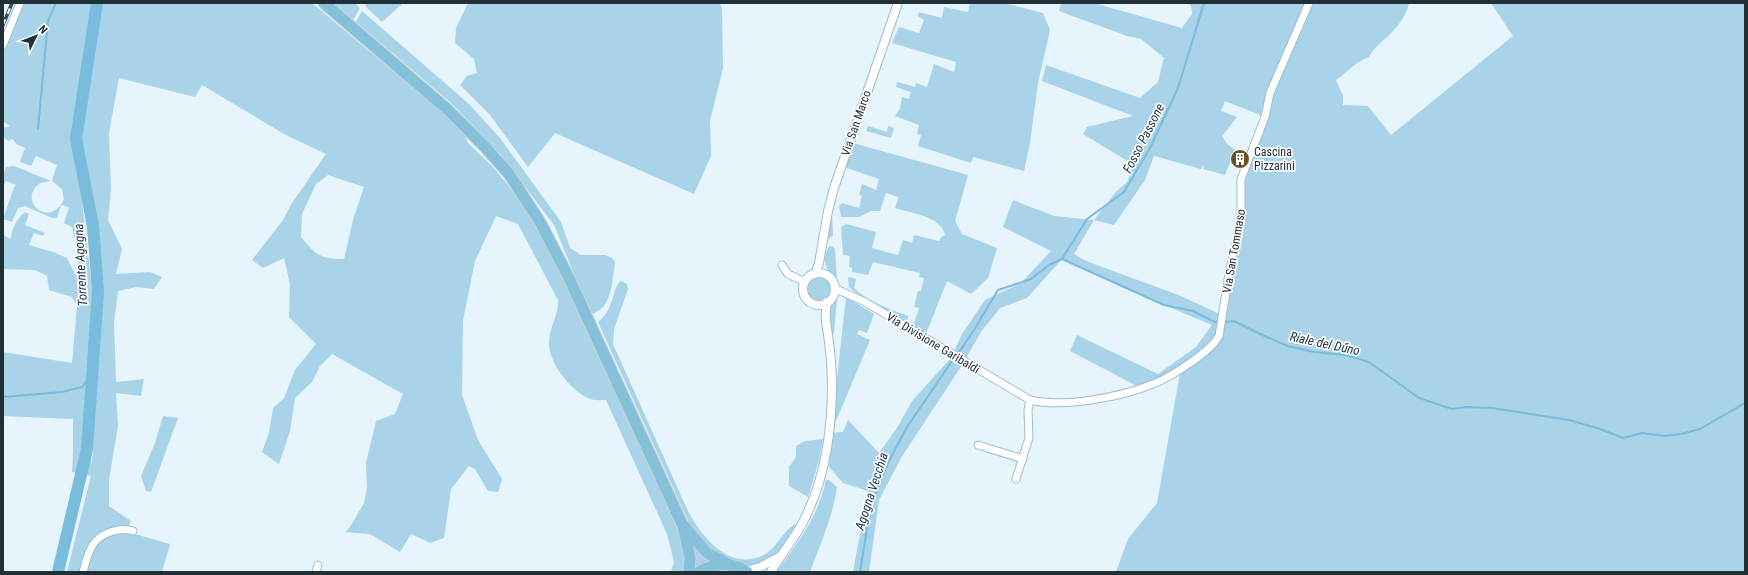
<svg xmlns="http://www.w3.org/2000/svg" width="1748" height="575" font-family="'Roboto Condensed',sans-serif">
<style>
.green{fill:#a8d3e8;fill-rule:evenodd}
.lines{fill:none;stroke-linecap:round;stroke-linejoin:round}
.stream{stroke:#7abcdc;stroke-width:2}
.river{stroke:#7abcdc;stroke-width:12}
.minor-casing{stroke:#9cbed0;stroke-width:9}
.tertiary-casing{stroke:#9cbed0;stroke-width:10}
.primary-casing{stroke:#ced1d3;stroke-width:13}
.minor{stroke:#fff;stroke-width:7}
.tertiary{stroke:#fff;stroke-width:8}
.primary{stroke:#85c1db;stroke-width:11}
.rail-casing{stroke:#3c4a51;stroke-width:3.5}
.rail{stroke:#fff;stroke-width:2;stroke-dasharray:6;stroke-linecap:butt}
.labels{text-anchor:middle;stroke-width:3.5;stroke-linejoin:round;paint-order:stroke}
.street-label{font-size:12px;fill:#212f36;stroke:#fff}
.poi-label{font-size:12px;fill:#212f36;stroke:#fff;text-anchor:start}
.water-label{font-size:13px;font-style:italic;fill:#163543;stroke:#fff}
</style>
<rect width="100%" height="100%" fill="#e6f4fc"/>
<!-- green -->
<g class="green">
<path d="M22,3H96L75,139L93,297L91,465L93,453L95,297L76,139L97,3H312L449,118L464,134L468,143L493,167L520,200L558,267L667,502L685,552V572H671L674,562L667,534L606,400C600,400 593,401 588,398C570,390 548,362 549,342C549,328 559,315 558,300L518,224L496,216L475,261L463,320L462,395L478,440L502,479L498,492L488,491L475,469L469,466L451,489L444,538L430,543L411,534L400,552L370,534L345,532L350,527L364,503L367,488L366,463L376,421L395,414L403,394L332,354L320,366L312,382L295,398L290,431L279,464L262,452L269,433L273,408L284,398L295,370L316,344L289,317L290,284L284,258L263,268L252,260L283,220L292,203L326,154L284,134L202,85L195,97L119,78L109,133L111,189L108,220L122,249L116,274L150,272L162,277L154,289L136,287L118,291L114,322L116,382L144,379L141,396L116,393L118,426L109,479V506L131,521L128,529L131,533L170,544L162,572H67L91,476L72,472L73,453V419L3,416V352L72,363L77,306L72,297L49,290L47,276L35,270L3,269V235L11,239C11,230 17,218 25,212L29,214L25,225L45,233L43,236L34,233L29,245L53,252L67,258L76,276L81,251L76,246L72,227L64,223L69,207L61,205L57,218H52L25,206L18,208L12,222L3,219L14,187L16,185L6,181L3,186V176L6,167L14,166L51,181L40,183C16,201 50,230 64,199L62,189L52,181L57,165L36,156L31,166L20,162L25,148L16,144L14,140L11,139L9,141C3,139 3,133 3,128L10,126L3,121V49ZM328,175L364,187L353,220L344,259C320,259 316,255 301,237L302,214L316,184Z"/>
<polygon points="332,3 355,3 360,8 353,20"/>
<polygon points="366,3 403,3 382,22 365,6"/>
<polygon points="468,3 720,3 722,9 723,68 710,121 711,156 694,194 555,133 528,167 490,115 460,85 467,76 477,73 474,59 455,43 456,28"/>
<polygon points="970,3 1004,3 1043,13 1050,30 1038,83 1030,143 1024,171 973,157 971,163 918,146 921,135 917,134 919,125 895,116 900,109 902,97 909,99 911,92 896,87 897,82 915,87 916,83 927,87 934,64 954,72 956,62 892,43 899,27 919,33 924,20 918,16 919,12 942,18 944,7 968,12"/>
<path d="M1061,3H1094L1182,28L1192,14L1191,5L1184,3H1409C1406,16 1399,25 1390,34C1382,42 1374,47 1369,57C1355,62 1349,71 1336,80L1343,96V105L1368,106L1391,135L1513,36L1491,3H1745V572H1116L1128,539L1157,503L1180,373L1157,386L1139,391L1137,386L1070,351L1077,335L1158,374L1196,347L1212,325L1133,292L1062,259L1027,298L1000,308L981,332L962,365L901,458L879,500L869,572H853L868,491L843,483L829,467C833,410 840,353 846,297L874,314L867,333L859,330L857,334L870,340L831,433L843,432L848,420L879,453L897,428L912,401L951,358L962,334L985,300L1021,283L1051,251L1003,227L1013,200L1054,216L1094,220L1115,193L1127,182L1134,165L1083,134L1087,127L1133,116L1042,81L1046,65L1140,98L1158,82L1164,58L1141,39L1127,36L1059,11ZM1225,101L1263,116L1242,179L1244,216L1224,316L1181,296L1086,261L1074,254L1094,220L1114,225L1145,180L1154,156L1201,169L1204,165L1203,169L1225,175L1235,150L1227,144L1222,136L1237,117L1221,111Z"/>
<path d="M362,11L469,104L500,138L561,222L570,248L581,255H605L612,258L615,262C613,276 612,298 602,308C599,311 594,313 591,315L554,225L501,155L450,102L356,22Z"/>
<polygon points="868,126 887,132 888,126 894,128 891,138 866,131"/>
<path d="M853,143L968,175L955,221L962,234L997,248L988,278L971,294L947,281L926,334L913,326L919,308L914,307L918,291H921L924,278L919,277L920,273L873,262L868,275L852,272V268L849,267L850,256L843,255L841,227L846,224L876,232L872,248L898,255L903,240L912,243L914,235L939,241L941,237L945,235C941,216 911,213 895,208L899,197L886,193L880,211H871L859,217H841L839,206L842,203L859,208L862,196L859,195L862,184L876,190L879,179L844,167Z"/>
<polygon points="836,190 836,201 832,213 833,236 826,240"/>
<path d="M832,246L835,249L837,281C827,270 820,262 829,247Z"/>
<path d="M850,277L856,279L854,288C868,302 890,309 908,316L907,323L856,293L849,287L848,278Z"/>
<circle cx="820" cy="289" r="12"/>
<path d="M621,281L627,284L628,289L614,329L613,344L686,507C700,536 731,575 767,553C779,544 783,531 795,524L796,526C793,537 782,550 772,556C766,560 759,565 752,566C736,569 709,551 699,538C693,531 689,522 685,514L598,322C615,309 612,287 621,281Z"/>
<polygon points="837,299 834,333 830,333 828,307 832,302"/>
<polygon points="163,416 178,418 151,492 146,491 141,476 155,443"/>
<polygon points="823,439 819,460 808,497 789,486 789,467 796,457 796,446 805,441"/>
<path d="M826,480H829L837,487C833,516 820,545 810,572H776C798,543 818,517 826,480Z"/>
<polygon points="692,544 712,563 694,572"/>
</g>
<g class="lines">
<!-- stream -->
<g class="stream">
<polyline points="38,129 48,21 56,3"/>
<polyline points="1062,259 1164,305 1193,311 1217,323 1234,321 1260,334 1288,346 1314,352 1346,355 1369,362 1419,398 1452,409 1465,407 1492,408 1569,420 1600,429 1623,438 1642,433 1665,436 1681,434 1700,429 1745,403"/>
<polyline points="959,352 974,330 998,290 1031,279 1049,265 1062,259 1087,219 1124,192 1150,148 1178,88 1204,3"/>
<polyline points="3,397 62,392 82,387 92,375"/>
<polyline points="860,572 868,522 879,484 888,463 907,427 952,361"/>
</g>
<!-- river -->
<polyline class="river" points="58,572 87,449 98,291 93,226 76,139 97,3"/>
<defs>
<g id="minor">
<polyline points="3,45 20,3"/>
<polyline points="782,265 788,274 805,282"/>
<path d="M834,288L865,302L1030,400C1064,408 1121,397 1153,384C1167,379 1181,369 1193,361C1203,353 1213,347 1219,336L1228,280L1241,219V179L1265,117L1270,93L1309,3"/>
<polyline points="978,445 1023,459"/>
<polyline points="1016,479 1029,438 1028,410 1030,400"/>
<path d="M83,572C86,562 88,550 95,542C104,532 120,527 133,531"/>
<polyline points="316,572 318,565"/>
</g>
<g id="tertiary">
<circle cx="819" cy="289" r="16"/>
<polyline points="815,274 819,263 828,211 834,188 898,3"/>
<polyline points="746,571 760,567 779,557"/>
<path d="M771,572C781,553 796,538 805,518C825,478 832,429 832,384C832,370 831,356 829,342C827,325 824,320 827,302"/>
</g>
<g id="primary">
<polyline points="324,3 448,110 485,147 509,174 540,222 568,276 683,526 690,558 689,572"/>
<polyline points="684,526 707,553 730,565"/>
<path d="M699,572C714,563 732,561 747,572"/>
</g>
</defs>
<!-- minor casing -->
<use href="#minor" class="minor-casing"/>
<!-- tertiary casing -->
<use href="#tertiary" class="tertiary-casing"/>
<!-- primary casing -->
<use href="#primary" class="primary-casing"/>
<!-- minor -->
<use href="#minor" class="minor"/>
<!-- tertiary -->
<use href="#tertiary" class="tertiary"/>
<!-- primary -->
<use href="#primary" class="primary"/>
<defs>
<polyline id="rail" points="3,25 12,3"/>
</defs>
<!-- rail casing -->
<use href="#rail" class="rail-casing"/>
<!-- rail -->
<use href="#rail" class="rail"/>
</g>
<!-- icons -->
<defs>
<symbol id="building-disc" viewBox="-11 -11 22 22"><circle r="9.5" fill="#6a5122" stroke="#fff"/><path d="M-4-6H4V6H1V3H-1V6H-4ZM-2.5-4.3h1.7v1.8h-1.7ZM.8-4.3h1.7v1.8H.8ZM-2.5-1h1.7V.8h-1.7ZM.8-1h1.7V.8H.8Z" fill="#fff"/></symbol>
</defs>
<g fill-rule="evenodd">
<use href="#building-disc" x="1229" y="148" width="22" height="22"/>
</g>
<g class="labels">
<!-- street labels -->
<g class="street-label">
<text transform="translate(856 123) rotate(-71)" y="4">Via San Marco</text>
<text transform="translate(1234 251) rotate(-80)" y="4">Via San Tommaso</text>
<text transform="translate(933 343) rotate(31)" y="4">Via Divisione Garibaldi</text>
</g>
<!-- poi labels -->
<g class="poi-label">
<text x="1254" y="156">Cascina<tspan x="1254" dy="14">Pizzarini</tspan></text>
</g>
<!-- water labels -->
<g class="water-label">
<text transform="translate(1143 138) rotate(-63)" y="5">Fosso Passone</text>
<text transform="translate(80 265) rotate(-93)" y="5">Torrente Agogna</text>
<text transform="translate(1325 343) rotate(12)" y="5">Riale del Dűno</text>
<text transform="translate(871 491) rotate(-72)" y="5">Agogna Vecchia</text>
</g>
</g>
<!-- border -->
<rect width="1748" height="575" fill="none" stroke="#212f36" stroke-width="8"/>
<!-- north arrow -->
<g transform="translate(36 36) rotate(47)" stroke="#ffffff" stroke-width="3" paint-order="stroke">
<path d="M0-3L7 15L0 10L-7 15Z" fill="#212f36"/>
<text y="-6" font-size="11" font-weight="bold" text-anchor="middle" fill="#212f36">N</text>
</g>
</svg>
